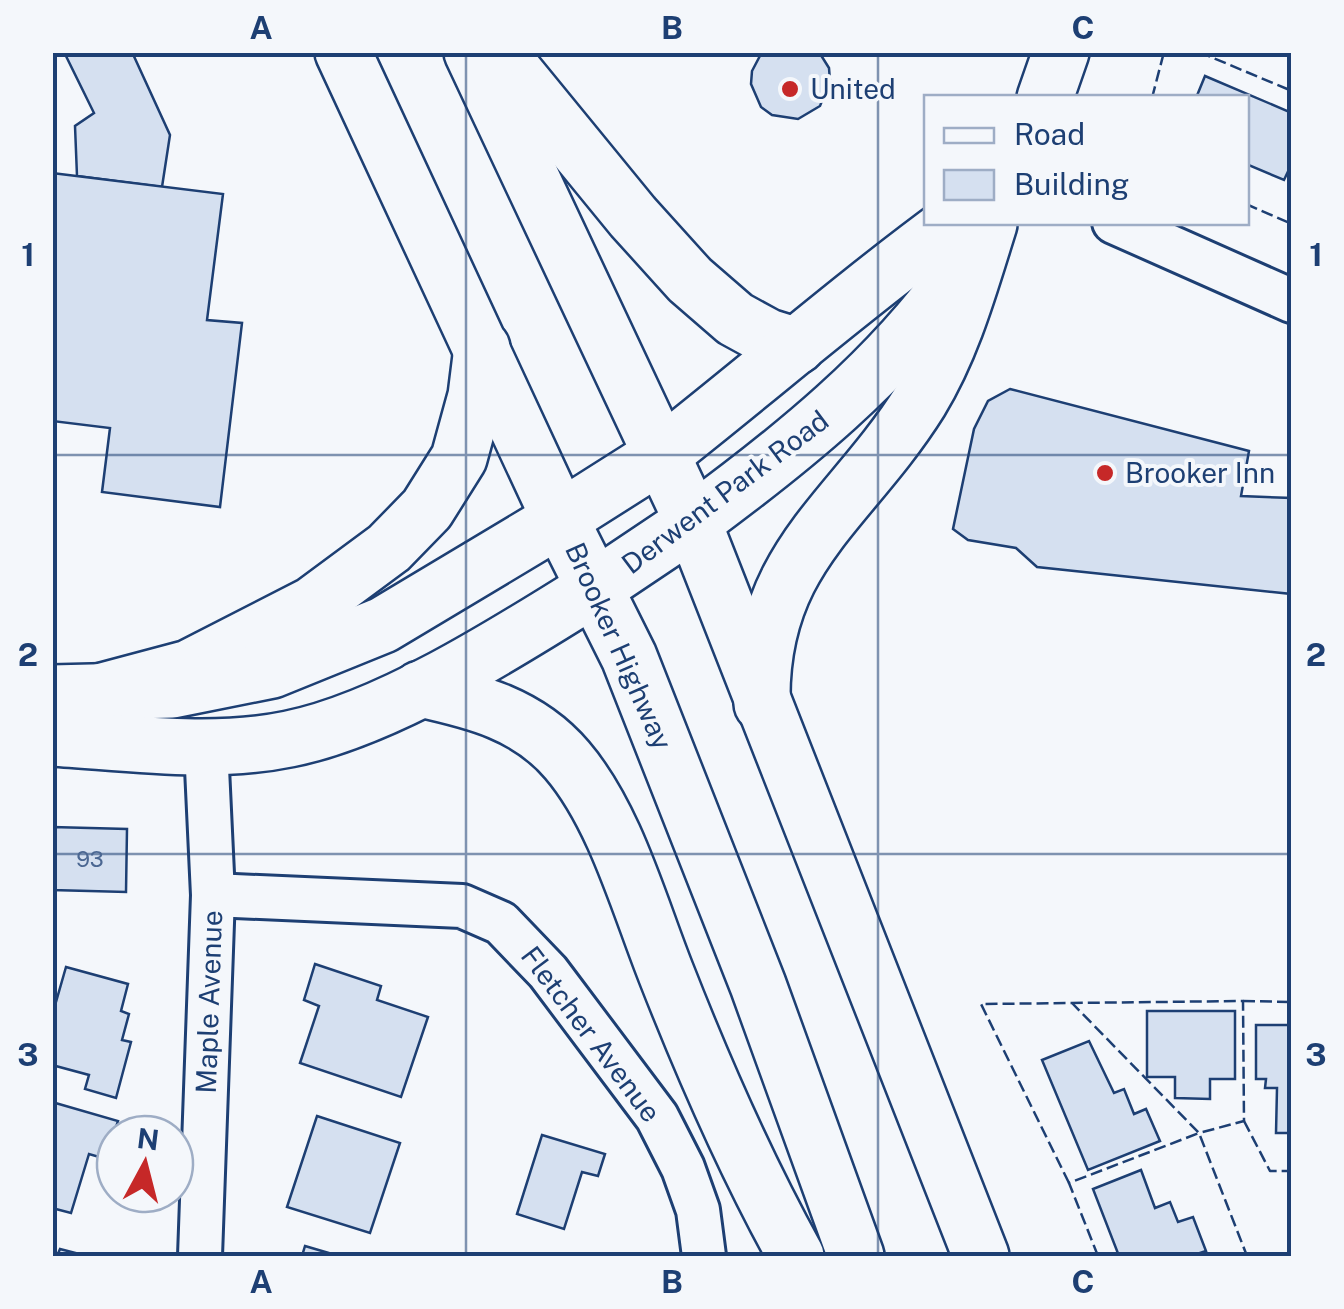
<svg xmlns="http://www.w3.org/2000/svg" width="1344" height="1309" font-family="'Public Sans',sans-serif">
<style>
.building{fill:#d5e0f0;stroke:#1d3f73;stroke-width:2.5}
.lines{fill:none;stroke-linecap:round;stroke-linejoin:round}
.minor-casing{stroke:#1d3f73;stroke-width:48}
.tertiary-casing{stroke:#1d3f73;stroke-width:60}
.trunk-casing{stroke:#1d3f73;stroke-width:60}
.minor{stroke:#f4f7fb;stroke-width:42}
.tertiary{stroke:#f4f7fb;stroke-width:55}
.trunk{stroke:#f4f7fb;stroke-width:55}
.fence{stroke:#1d3f73;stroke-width:2.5;stroke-dasharray:12 5;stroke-linecap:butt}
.grid{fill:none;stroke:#1d3f73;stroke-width:2.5;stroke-opacity:0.55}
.poi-dot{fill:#c62828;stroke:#f4f7fb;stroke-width:4}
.labels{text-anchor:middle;stroke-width:8;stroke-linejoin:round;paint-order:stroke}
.number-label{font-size:22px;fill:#4b6792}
.poi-label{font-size:28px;fill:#1d3f73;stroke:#f4f7fb;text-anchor:start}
.street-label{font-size:28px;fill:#1d3f73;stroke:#f4f7fb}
.neatline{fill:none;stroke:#1d3f73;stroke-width:4}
.grid-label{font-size:32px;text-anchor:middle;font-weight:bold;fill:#1d3f73}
</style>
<rect width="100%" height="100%" fill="#f4f7fb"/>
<!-- building -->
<g class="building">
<polygon points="64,52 132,52 170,135 162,187 77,176 75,126 94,113"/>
<polygon points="762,52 819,52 829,68 830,81 820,106 798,119 772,115 761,107 751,84 752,71"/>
<polygon points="1205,76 1292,113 1292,163 1284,180 1246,164 1246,98 1196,98"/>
<polygon points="52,173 223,194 207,320 242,323 220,507 102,492 110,428 52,421"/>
<polygon points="1010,389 1249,451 1241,496 1292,498 1292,594 1037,567 1016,548 968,540 953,529 974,429 988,401"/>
<polygon points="52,827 127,829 126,892 52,890"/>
<polygon points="315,964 381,986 377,1000 428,1017 401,1097 300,1063 319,1006 304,1000"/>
<polygon points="66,967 128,984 121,1011 129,1014 122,1040 131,1042 116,1098 85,1089 89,1075 52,1065 52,1016"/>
<polygon points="1147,1011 1235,1011 1235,1079 1210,1079 1210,1099 1175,1098 1175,1077 1147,1077"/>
<polygon points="1256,1025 1292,1025 1292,1133 1276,1133 1277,1088 1265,1088 1266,1079 1256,1079"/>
<polygon points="1089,1041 1114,1093 1124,1089 1134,1114 1146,1109 1160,1141 1088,1170 1042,1060"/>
<polygon points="52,1102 118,1121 106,1159 89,1154 71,1213 52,1208"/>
<polygon points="317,1116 400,1143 370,1233 287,1207"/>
<polygon points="542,1135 605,1154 598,1176 582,1172 564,1229 517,1214"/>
<polygon points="1141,1170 1155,1208 1170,1202 1178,1222 1193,1217 1206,1251 1191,1256 1119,1256 1093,1189"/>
<polygon points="305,1246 339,1256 302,1256"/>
<polygon points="60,1249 87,1256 57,1256"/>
</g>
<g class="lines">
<defs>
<g id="minor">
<polyline points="1114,222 1292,301"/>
<polyline points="213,895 462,906 501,923 548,972 657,1117 683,1168 698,1210 704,1256"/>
<polyline points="200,1256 213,895 206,747"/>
</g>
<g id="tertiary">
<polyline points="498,52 633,217 690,280 735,319 768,337 797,346"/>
<polyline points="1045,98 1061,52"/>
<path d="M661,455C759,378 853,296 954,222"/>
<path d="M693,522C791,450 888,372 959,272"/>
<path d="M420,689C475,701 528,714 567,760C615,816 639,905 666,973C704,1070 746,1166 796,1256"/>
<polyline points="99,692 189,668 312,605 389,548 427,509 459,458 476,396 482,348"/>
<polyline points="52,693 172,690 272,670 383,625 560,519"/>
<path d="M762,704C759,556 850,513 920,401C953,347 970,284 989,224"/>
<path d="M52,738C130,743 212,755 289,739C388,719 510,641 596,587"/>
</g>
<g id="trunk">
<polyline points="343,52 560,519 629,657 758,985 856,1256"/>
<polyline points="472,52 693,522 981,1256"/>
<polyline points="560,519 661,455"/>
<polyline points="596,587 693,522"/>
</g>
</defs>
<!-- minor casing -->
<use href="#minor" class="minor-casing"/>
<!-- tertiary casing -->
<use href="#tertiary" class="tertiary-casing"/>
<!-- trunk casing -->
<use href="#trunk" class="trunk-casing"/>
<!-- minor -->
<use href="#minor" class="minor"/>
<!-- tertiary -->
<use href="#tertiary" class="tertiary"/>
<!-- trunk -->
<use href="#trunk" class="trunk"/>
<!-- fence -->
<g class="fence">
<polyline points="1199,52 1292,91"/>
<polyline points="1152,98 1164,52"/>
<polyline points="1246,204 1292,224"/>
<polyline points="1243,1001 1292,1002"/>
<polyline points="1244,1121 1270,1171 1292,1171"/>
<polyline points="1069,1183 981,1004 1072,1003 1199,1133 1244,1121 1243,1001 1072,1003"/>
<polyline points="1098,1256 1069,1183 1199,1133 1247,1256"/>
</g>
</g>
<!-- grid -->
<path class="grid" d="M466,52V1256M878,52V1256M52,455H1292M52,854H1292"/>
<!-- markers -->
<g class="poi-dot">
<circle cx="790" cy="89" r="10"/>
<circle cx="1105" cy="473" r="10"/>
</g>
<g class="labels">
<!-- number labels -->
<g class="number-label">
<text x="90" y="867">93</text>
</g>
<!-- poi labels -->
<g class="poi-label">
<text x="810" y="99">United</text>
<text x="1125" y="483">Brooker Inn</text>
</g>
<!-- street labels -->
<g class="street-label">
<text transform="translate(725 492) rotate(-37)" y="10">Derwent Park Road</text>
<text transform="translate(619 646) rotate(66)" y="10">Brooker Highway</text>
<text transform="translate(209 1002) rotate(-88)" y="10">Maple Avenue</text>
<text transform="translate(591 1034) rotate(53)" y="10">Fletcher Avenue</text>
</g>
</g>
<!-- border -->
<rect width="1344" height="1309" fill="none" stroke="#f4f7fb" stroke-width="110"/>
<!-- legend -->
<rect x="924" y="95" width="325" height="130" fill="#f4f7fb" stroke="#9eadc5" stroke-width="2.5"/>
<rect x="944" y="128" width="50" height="15" fill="#f4f7fb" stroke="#9eadc5" stroke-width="2.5"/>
<text x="1014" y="145" font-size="30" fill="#1d3f73">Road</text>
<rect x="944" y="170" width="50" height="30" fill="#d5e0f0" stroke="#9eadc5" stroke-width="2.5"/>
<text x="1014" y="195" font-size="30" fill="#1d3f73">Building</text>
<!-- north arrow -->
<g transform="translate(145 1164) rotate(7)"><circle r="48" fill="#f4f7fb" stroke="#9eadc5" stroke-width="2.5"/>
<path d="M0-8L18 38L0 25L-18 38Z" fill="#c62828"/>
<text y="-15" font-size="28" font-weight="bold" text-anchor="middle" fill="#1d3f73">N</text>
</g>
<rect x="55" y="55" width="1234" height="1199" class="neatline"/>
<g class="grid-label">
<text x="261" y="39">A</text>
<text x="672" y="39">B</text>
<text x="1083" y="39">C</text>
<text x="28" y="266">1</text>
<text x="1316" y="266">1</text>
<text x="28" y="666">2</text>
<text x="1316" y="666">2</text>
<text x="28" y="1066">3</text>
<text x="1316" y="1066">3</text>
<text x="261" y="1293">A</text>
<text x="672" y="1293">B</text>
<text x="1083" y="1293">C</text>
</g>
</svg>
